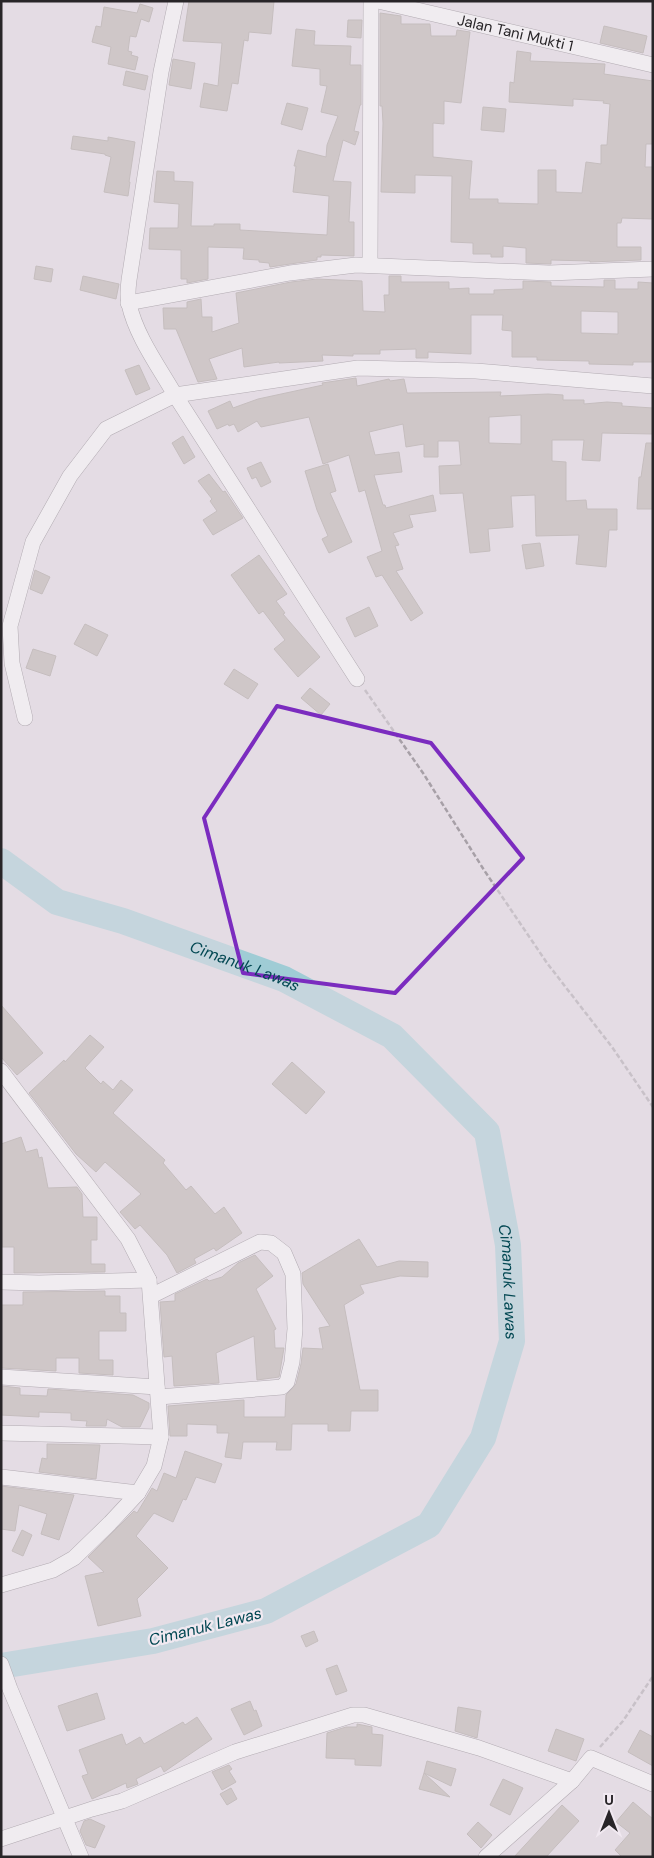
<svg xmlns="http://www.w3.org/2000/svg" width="654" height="1858" font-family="'DM Sans',sans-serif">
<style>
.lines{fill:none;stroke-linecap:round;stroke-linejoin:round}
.river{stroke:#9fccd5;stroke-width:26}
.building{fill:#b7aea7;stroke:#a09891;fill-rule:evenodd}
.minor-casing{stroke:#777077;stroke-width:16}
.path{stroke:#a7a0a7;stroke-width:2.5;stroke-dasharray:5 2.5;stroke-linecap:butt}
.minor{stroke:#fff;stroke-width:15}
.marked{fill:none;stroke:#7b2cbf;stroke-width:4;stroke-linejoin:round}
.labels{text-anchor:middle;stroke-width:4.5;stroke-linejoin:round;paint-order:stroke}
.street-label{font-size:15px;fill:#282528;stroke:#f1e9f1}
.water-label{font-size:16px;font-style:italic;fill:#034853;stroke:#f1e9f1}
</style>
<rect width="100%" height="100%" fill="#e4dce4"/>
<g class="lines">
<!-- river -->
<path class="river" id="s1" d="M1,861L57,902L123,921L284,979L392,1036L487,1132L508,1245L512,1341L483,1438L429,1525L266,1611L153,1641L1,1666"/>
</g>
<!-- building -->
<g class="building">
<polygon points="189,1 274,1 271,34 249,32 248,41 244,40 238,84 232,83 227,111 200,107 204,83 218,86 222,43 183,41"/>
<polygon points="140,4 153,8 149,22 141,19 136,37 130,36 128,51 132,52 131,55 138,57 135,70 108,64 111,47 92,42 96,26 101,27 104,7 137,13"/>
<polygon points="380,13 401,16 401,24 430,24 431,36 456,36 457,30 470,32 461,103 444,101 444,124 433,123 433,157 472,161 469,199 498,199 498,203 538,204 538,170 556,170 556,192 582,193 586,162 601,164 601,145 607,145 610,104 603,103 604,101 573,99 573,106 509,102 510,82 514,83 517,51 531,53 530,61 605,64 604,74 653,81 653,144 646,144 645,167 653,167 653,219 622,218 621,223 617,223 617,247 641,247 641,260 590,262 590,261 551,260 551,264 526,263 526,248 503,246 503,257 491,257 491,254 473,254 473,243 451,242 452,176 415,175 415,193 381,192 383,123 382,106 380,106"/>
<polygon points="348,20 362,20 361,38 347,37"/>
<polygon points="604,26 647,36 643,53 600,43"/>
<polygon points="296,29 315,31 314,45 351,46 350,65 361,65 361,105 360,105 354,131 359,132 355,145 343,140 333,181 351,182 349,222 354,222 354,256 321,255 321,257 317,257 317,260 270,267 269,263 259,262 259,260 243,259 244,248 208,247 208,279 187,283 187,279 181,279 181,250 149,249 150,228 178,228 179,204 154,202 157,171 174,172 174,181 193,182 191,226 214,226 214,224 240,224 240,230 327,235 329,196 293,192 296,166 294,166 298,150 326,157 327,145 338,116 321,112 327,86 320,85 320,69 292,66"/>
<polygon points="173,59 195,63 191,89 169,85"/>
<polygon points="126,71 148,76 145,90 123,85"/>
<polygon points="287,103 308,108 302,130 281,124"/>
<polygon points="483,107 506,109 504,132 481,130"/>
<polygon points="73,136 108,141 108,137 135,142 129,182 130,182 128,196 104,192 111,157 105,155 105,154 71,149"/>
<polygon points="36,266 53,269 51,282 34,279"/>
<polygon points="83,276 119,284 116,299 80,290"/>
<path d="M389,276H401V282H449V289L469,288V294H494V290L523,289V281L551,282V286L604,287V280H615V289H638V282L653,283V362H633V365L589,364V361L537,360V357H512V331L502,330L503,315H471V354L428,352V358H416V349L380,350V354H353V356L322,355L323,361L279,363V362L244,367L242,348L209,359L217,379L198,382L176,329H164L163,308H187V302L201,299L202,317H212V332L239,323L236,293L291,282L317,279L362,281L363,311L385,312L384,295H389ZM581,311L618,312V334L581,333Z"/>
<polygon points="139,365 150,389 136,395 125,370"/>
<path d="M356,378L357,386L389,379L390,381L404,379L407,393L501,392L500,396L548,394L563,395V400H584V404L607,402L622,403V406L653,408V434L602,433L600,461L582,460L584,440H552V461L566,462V501L586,500L587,509H617V530H609L606,567L576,564L579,535L536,536L535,495L511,496L513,527L488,529L490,551L470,553L463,493L440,494L439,466L461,465L459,441H438V457H424V444L406,447L403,424L369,432L375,455L399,452L402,472L374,475L383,505H385L386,508L433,495L436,511L409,515L413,527L393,533L399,545L395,546L403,569L396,571L423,613L411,621L382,575L376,577L367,557L382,551L365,490L359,492L349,455L323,464L309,417L261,427L257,421L238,432L234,424L229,426L228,424L217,429L208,411L230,401L233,408L258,399L323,385L322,383ZM521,415V444L489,443V417Z"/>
<polygon points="183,436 195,457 184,464 172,443"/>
<polygon points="646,443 653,443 653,509 637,509 639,477 641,477"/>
<polygon points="261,462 271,482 261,487 256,477 252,479 247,468"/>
<polygon points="328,464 336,491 330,493 352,542 329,553 322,539 328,536 317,510 305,471"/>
<polygon points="209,474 223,492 225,491 243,518 213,535 203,520 217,511 210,501 212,499 198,481"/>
<polygon points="540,543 544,566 526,569 522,545"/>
<polygon points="259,555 287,594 276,601 285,613 283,614 320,657 298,677 274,649 285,640 263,611 259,614 231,575"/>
<polygon points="35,570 50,577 42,594 30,589"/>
<polygon points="369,607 378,626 355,637 346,618"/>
<polygon points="85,624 108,635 97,656 74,644"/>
<polygon points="33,649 56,656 50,676 26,668"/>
<polygon points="234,669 258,684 248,699 224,684"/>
<polygon points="310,688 330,704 321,715 301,698"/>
<polygon points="1,1005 43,1053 17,1075 1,1057"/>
<polygon points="90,1035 104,1047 85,1068 101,1084 103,1081 113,1090 121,1080 133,1090 113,1113 165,1160 163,1163 186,1190 191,1186 215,1214 224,1207 242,1233 216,1251 214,1248 194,1259 196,1263 177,1273 167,1255 140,1225 135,1229 120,1212 141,1194 105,1162 96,1172 76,1154 29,1093 64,1060 65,1062"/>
<polygon points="292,1062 325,1092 306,1114 272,1084"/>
<polygon points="21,1137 26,1152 37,1149 39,1158 42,1157 48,1188 77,1187 82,1194 83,1217 97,1217 97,1240 91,1240 91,1264 105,1264 105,1272 14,1273 14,1247 2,1247 1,1144"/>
<polygon points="359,1239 377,1267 399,1261 428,1262 428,1277 400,1276 360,1285 364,1293 344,1305 360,1390 378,1390 378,1411 351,1411 350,1431 328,1431 328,1424 292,1424 291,1450 276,1450 277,1442 243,1442 241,1459 225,1457 229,1433 217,1433 217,1425 187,1424 187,1436 170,1436 168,1406 244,1400 244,1417 285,1417 286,1395 296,1384 301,1364 303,1348 323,1349 319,1328 330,1326 303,1284 302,1273"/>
<polygon points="255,1255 273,1276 256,1289 276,1329 274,1330 275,1348 284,1348 279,1377 257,1380 254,1336 216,1353 219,1383 174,1386 172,1356 164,1357 160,1302 175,1301 175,1294 207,1279 209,1281 222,1277 238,1263"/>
<polygon points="105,1291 105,1296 120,1296 120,1313 126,1313 126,1331 99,1331 99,1360 113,1360 113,1375 79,1373 79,1358 56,1358 56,1371 1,1368 1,1305 23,1305 23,1292"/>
<polygon points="2,1386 20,1388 20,1395 47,1396 48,1389 133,1395 149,1403 149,1408 140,1427 122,1427 107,1419 106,1426 86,1426 87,1421 71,1420 71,1413 39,1412 39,1417 1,1415"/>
<polygon points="47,1444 100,1445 96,1479 39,1472 42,1458 47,1459"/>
<polygon points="185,1451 222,1464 215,1483 196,1477 186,1500 183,1499 173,1522 154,1513 136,1536 168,1568 137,1599 141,1616 98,1626 85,1576 104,1572 88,1557 134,1511 137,1513 152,1488 157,1491 164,1473 176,1478"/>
<polygon points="1,1486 74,1495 59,1540 41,1534 47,1514 19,1505 15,1531 1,1529"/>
<polygon points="22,1530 32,1535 23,1556 12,1551"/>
<polygon points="314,1631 318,1641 306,1647 301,1636"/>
<polygon points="337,1665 347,1691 336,1695 326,1669"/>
<polygon points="97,1693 105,1719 67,1731 58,1706"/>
<polygon points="250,1701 254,1711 256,1710 262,1726 244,1735 231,1709"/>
<polygon points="458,1707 481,1711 477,1738 455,1731"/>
<polygon points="197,1717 212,1739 164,1772 161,1766 136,1779 138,1784 127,1788 126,1783 92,1799 82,1776 88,1774 79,1750 122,1734 126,1745 140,1737 144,1744 183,1722 185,1725"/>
<polygon points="357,1724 372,1727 372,1734 383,1735 381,1766 355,1765 355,1759 326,1758 327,1733 346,1727 357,1727"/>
<polygon points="556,1729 584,1739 576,1761 548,1751"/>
<polygon points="640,1730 653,1737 653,1766 628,1752"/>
<polygon points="427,1761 456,1769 451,1786 424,1773"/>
<polygon points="229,1765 232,1769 229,1771 236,1782 222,1790 212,1772"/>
<polygon points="424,1773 450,1797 419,1789"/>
<polygon points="503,1779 523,1788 510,1815 490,1805"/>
<polygon points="231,1788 237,1799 227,1805 220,1794"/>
<polygon points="633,1802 653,1819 653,1857 622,1857 615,1850 630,1833 616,1822"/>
<polygon points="562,1805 579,1821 546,1857 514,1857"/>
<polygon points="90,1819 105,1826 95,1848 86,1845 80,1831 84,1821"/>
<polygon points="478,1822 492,1835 481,1848 467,1834"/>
</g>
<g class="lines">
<defs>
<g id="minor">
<path d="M176,1L161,72L129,280C128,288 127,297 129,304C136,336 159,367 175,395L357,679"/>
<path id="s2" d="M378,1L653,65"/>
<polyline points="370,265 371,1"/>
<polyline points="128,303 290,273 356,265 549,273 653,269"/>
<polyline points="25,718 12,663 10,626 33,542 70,476 106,429 175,395 358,368 476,371 653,386"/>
<polyline points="1,1071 128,1239 149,1280 161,1437 154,1466 138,1493 110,1523 74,1558 53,1570 1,1585"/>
<polyline points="1,1282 39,1283 149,1280"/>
<polyline points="151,1296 260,1242 271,1243 284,1253 293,1274 295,1329 292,1362 287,1382 282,1387 159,1397"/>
<polyline points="1,1377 157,1387"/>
<polyline points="1,1433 161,1437"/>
<polyline points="1,1477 138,1493"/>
<polyline points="1,1664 10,1689 81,1857"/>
<polyline points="1,1839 92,1809 122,1801 235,1752 353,1715 364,1715 479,1748 572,1781"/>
<polyline points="486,1857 572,1781 591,1758 653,1784"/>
</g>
</defs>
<!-- minor casing -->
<use href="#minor" class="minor-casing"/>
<!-- path -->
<g class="path">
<polyline points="365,690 423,773 484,870 547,963 612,1047 653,1107"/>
<polyline points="600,1747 623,1721 653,1676"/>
</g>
<!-- minor -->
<use href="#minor" class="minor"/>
</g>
<!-- marked area -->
<path d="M0 0H654V1858H0ZM277,706L431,743L523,858L395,993L243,973L204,818Z" fill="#e4dce4" fill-opacity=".55" fill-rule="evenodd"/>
<path class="marked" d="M277,706L431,743L523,858L395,993L243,973L204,818Z"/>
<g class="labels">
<!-- street labels -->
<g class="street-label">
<text dy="5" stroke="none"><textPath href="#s2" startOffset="141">Jalan Tani Mukti 1</textPath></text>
</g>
<!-- water labels -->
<g class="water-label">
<text dy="6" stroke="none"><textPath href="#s1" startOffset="268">Cimanuk Lawas</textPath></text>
<text dy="6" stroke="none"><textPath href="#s1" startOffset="718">Cimanuk Lawas</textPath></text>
<text transform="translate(205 1626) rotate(-14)" y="6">Cimanuk Lawas</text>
</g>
</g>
<!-- border -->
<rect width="654" height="1858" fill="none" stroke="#282528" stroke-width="5"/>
<!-- north arrow -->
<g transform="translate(609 1813)" stroke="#f1e9f1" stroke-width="4" paint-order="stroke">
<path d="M0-4L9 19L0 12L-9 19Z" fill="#282528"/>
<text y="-8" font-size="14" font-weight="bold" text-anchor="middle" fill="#282528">U</text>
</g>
</svg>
